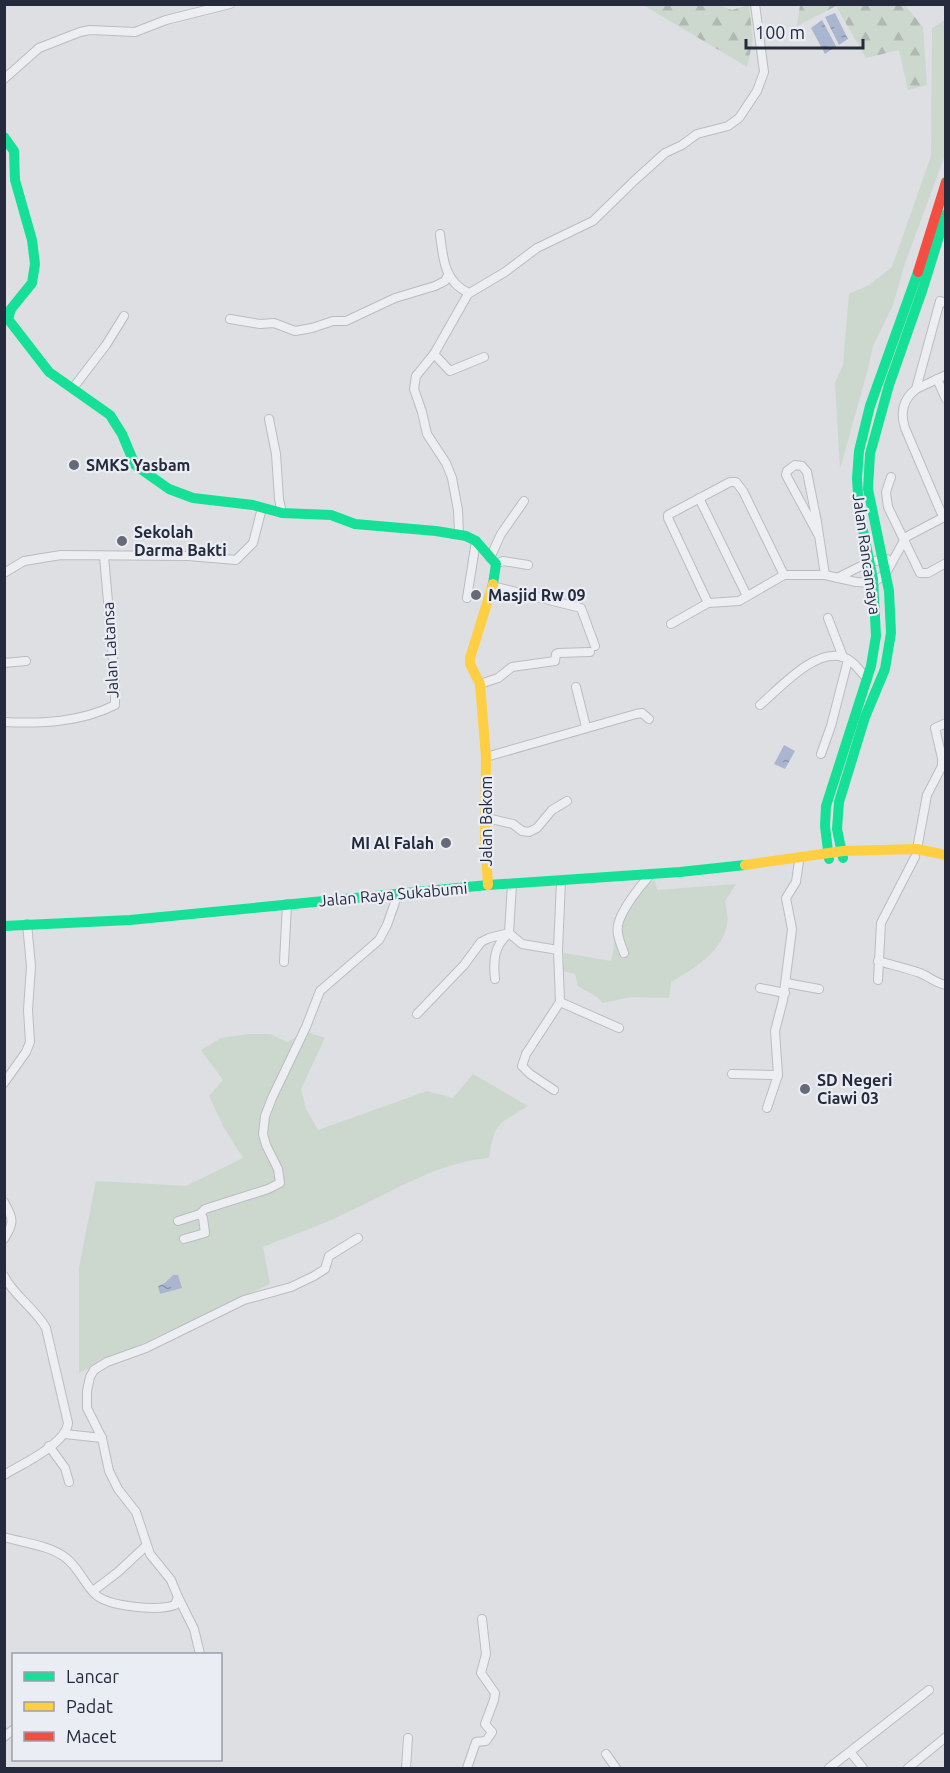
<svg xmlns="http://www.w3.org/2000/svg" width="950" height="1773" font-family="Ubuntu,sans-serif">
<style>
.grass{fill:#ccd7ce}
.forest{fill:url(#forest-firs)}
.water{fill:url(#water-ripples)}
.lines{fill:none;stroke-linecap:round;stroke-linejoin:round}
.street-casing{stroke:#bbbcc1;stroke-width:10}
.street{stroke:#edeef1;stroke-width:8}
.fast{stroke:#16e098;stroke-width:10}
.slow{stroke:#ffcf43;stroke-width:10}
.jam{stroke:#f24e42;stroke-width:10}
.poi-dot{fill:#666977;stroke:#eaedf4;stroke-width:2}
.labels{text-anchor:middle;stroke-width:4.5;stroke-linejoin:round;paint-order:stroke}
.poi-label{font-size:16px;font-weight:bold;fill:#252a3d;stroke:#eaedf4;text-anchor:start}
.street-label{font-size:16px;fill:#252a3d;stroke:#eaedf4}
</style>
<defs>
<pattern id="forest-firs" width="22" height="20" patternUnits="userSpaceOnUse" patternTransform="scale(1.5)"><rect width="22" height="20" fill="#ccd7ce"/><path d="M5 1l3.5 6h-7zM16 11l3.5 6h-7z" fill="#afb9b2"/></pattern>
<pattern id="water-ripples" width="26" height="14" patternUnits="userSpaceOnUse" patternTransform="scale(1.5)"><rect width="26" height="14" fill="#aab6d0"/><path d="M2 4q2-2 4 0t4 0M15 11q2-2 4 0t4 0" fill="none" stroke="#8a94aa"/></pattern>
</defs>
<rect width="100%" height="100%" fill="#dedfe3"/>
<!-- grass -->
<g class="grass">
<polygon points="945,20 945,155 904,266 893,305 873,346 868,369 840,469 835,383 843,365 849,294 869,285 892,267 931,156 932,28"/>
<path d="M655,880L657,890L736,884L725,901C726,909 729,918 727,925C721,953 693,969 671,982L669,998L631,997L603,1003L597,997L578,986L575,974L563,971L564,953L611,961C615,948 614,935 618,923C623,906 639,887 655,880Z"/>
<path d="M305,1031L325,1038L301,1089L306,1109L318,1130L427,1091L453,1098L473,1074L528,1106C498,1125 495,1121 489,1158C439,1162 393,1191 348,1212C321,1226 291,1235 263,1247L270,1284L79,1373V1267L96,1181L186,1186L243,1158L223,1126L209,1096L223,1080L201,1050L221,1038L249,1034H270L287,1042L301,1035Z"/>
</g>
<!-- forest -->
<g class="forest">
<polygon points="643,5 719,5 732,10 749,5 753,40 747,67"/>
<polygon points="800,5 905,5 923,27 927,85 908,90 899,50 866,58 836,6 797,26"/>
</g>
<!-- water -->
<g class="water">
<polygon points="835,13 848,39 839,45 825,17"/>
<polygon points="822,20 836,46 825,54 811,28"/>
<polygon points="784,745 795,751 785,769 774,764"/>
<polygon points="173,1275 178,1275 182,1288 160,1294 158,1286 165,1283"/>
</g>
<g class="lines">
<defs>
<g id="street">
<polyline points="4,79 39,48 80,32 90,30 135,32 166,20 230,4"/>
<path d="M440,234C443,258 444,282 469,293"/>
<polyline points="230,319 260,324 274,323 295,331 312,328 333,321 346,321 395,298 435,286 445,281 448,275"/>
<polyline points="434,354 450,371 484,357"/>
<polyline points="937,379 946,399"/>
<polyline points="73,388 106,345 124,316"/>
<polyline points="916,389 946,375"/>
<polyline points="269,419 276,454 279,499 282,513"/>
<polyline points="891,477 886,492 888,507 920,573 928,573 946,563"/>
<polyline points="699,498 747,596"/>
<path d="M943,517L905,428C900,413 903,399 916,389L940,301L946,303"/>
<polyline points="459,534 458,510 452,478 446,463 427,434 422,412 414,389 416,376 434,354 468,294 505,272 537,248 593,221 635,180 665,153 682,145 697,134 728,126 739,118 757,91 764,72 755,4"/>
<polyline points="819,536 786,475 787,471 795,465 802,466 807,472 817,522 825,575"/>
<polyline points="490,558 501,534 524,501"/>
<polyline points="496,564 503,561 528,565"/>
<polyline points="4,573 24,561 61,555 188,556 236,560 253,543 262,508"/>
<polyline points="837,578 869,562 887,559"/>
<polyline points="492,586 581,608 595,646"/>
<polyline points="467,598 476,541"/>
<polyline points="708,603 668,518 668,515 730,482 736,482 743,491 784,575"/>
<polyline points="828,618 843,657"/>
<polyline points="671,624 708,603 739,601 784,575 825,575 856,582 873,583 886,573 906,537 946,516"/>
<polyline points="4,663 26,661"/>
<polyline points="480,684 498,678 512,667 555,661 556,654 558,653 590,652"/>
<polyline points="576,687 586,727"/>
<path d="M760,705C780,688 815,648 843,657C853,660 860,671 867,679"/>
<path d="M4,722C42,724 81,722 115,705V682L104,556"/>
<polyline points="821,754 831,726 848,660"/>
<polyline points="486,757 636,714 642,713 649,719"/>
<polyline points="487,818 513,824 522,831 529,832 537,828 552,810 567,801"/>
<polyline points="917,849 927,795 942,766 942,758 935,728 946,723"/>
<path d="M624,953C621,945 616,934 618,925C621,910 640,886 650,875"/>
<path d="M878,961C892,965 906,968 920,973C930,977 935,983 946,985"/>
<polyline points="284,962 287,904"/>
<path d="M495,979C493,960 494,946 509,933L512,884"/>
<polyline points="878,980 881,923 915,857"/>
<polyline points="786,983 819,989"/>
<polyline points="760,988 785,993"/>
<polyline points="560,1002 619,1028"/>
<polyline points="417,1014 464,965 481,942 489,938 509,933 522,944 558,950"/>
<polyline points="732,1074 778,1075"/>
<polyline points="4,1083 26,1052 30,1042 28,1010 31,966 27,924"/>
<polyline points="554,1090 530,1074 522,1066 526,1054 560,1002 558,950 561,881"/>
<polyline points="767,1108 778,1075 775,1031 783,1000 792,929 786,898 796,882 799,861"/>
<path d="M4,1202C14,1219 14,1223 4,1239"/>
<polyline points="178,1221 200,1214"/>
<polyline points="184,1239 205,1233 203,1218 200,1214 205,1209 268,1189 280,1183 278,1169 266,1145 263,1134 265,1116 272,1098 306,1027 320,991 379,940 387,925 398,894"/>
<path d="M4,1276C14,1296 35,1308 46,1328L68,1423C66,1444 22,1464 4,1475"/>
<polyline points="65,1434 102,1438"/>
<polyline points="49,1446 65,1468 69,1482"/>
<path d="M4,1537C24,1543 49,1545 66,1558C78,1567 84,1583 95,1594C108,1607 158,1611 175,1605L178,1597L171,1580L150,1554L136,1512L118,1489L109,1471L102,1438L87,1408V1391L90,1377L94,1370L107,1362L146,1348L244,1300L291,1287L314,1276L325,1269L329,1256L358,1238"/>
<polyline points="93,1591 118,1572 146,1546"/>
<polyline points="178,1597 194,1629 200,1654"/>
<polyline points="4,1737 14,1729"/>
<polyline points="851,1753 863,1768"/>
<polyline points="606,1754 616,1768"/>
<polyline points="406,1768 408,1738"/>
<polyline points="467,1768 476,1742 486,1741 492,1732 485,1724 494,1700 495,1693 481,1673 486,1654 482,1619"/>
<polyline points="829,1768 929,1690"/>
<polyline points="908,1768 946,1737"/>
</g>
</defs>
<!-- street casing -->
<use href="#street" class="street-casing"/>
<!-- street -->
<use href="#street" class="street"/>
<!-- fast -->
<g class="fast">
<polyline points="4,137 14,151 15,180 32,240 35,264 32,283 11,309 8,319 49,372 110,415 122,434 135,465 169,489 193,498 253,505 282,513 331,515 355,524 436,531 466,536 476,541 496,564 493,584"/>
<polyline points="843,858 837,829 839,802 865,717 885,669 891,633 889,591 868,489 870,454 889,385 923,288 946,214"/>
<polyline points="829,859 825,826 826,806 871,666 876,636 873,579 859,511 857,478 859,451 870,406 918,272"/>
<polyline points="4,926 130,920 488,885 680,872 745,865"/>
</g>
<!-- slow -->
<g class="slow">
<polyline points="745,865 843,851 917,849 946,855"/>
<polyline points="488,885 485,838 486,757 480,684 470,664 470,658 493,584"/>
</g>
<!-- jam -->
<polyline class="jam" points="918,272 946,182"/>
</g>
<!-- markers -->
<g class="poi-dot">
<circle cx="74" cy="465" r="6"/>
<circle cx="122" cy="541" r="6"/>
<circle cx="476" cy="595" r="6"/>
<circle cx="446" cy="843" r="6"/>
<circle cx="805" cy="1089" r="6"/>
</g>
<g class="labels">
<!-- poi labels -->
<g class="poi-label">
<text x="86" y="471">SMKS Yasbam</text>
<text x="134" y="538">Sekolah<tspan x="134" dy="18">Darma Bakti</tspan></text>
<text x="488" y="601">Masjid Rw 09</text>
<text x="434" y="849" text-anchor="end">MI Al Falah</text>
<text x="817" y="1086">SD Negeri<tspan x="817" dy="18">Ciawi 03</tspan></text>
</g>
<!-- street labels -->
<g class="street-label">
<text transform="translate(867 554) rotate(82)" y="6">Jalan Rancamaya</text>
<text transform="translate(110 650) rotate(-93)" y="6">Jalan Latansa</text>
<text transform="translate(486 821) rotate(-90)" y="6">Jalan Bakom</text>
<text transform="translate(393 894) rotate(-5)" y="6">Jalan Raya Sukabumi</text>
</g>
</g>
<!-- border -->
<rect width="950" height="1773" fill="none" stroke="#252a3d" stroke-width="12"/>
<!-- legend -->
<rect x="12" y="1653" width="210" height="108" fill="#eaedf4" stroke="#9b9fab" stroke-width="1.5"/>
<rect x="24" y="1672" width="30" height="9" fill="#16e098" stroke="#9b9fab" stroke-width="1.5"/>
<text x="66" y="1683" font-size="18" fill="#252a3d">Lancar</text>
<rect x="24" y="1702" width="30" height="9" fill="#ffcf43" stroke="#9b9fab" stroke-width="1.5"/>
<text x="66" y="1713" font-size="18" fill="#252a3d">Padat</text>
<rect x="24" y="1732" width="30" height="9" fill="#f24e42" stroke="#9b9fab" stroke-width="1.5"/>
<text x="66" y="1743" font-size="18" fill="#252a3d">Macet</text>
<!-- scale -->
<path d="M746 39v9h117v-9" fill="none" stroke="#252a3d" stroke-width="3"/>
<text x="755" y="39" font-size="18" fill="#252a3d" stroke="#eaedf4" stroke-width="4.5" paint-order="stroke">100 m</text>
</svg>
